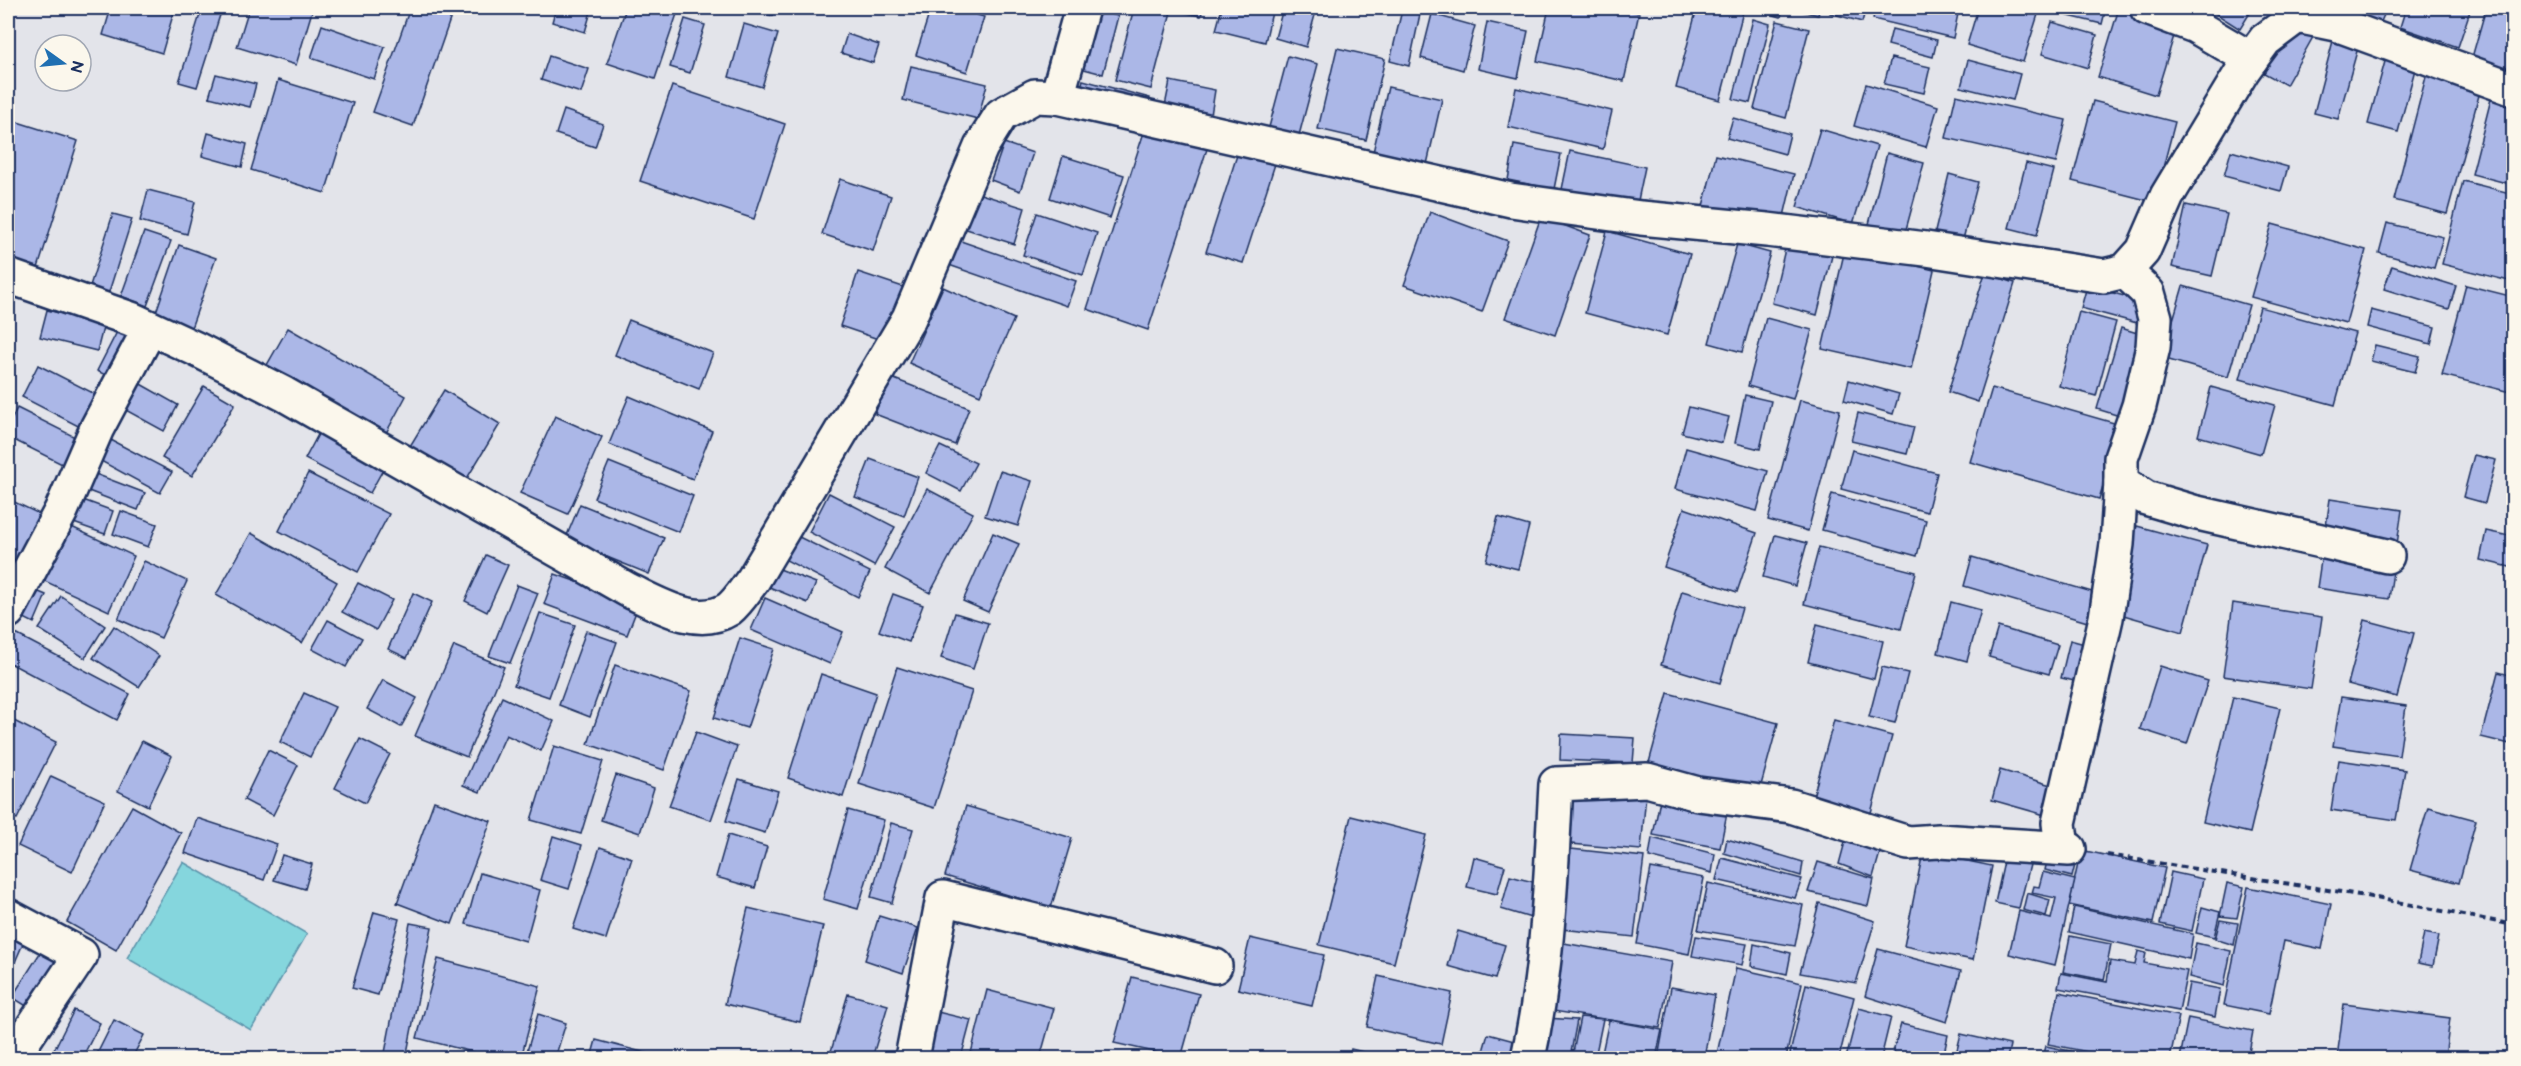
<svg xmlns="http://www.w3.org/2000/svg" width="2521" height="1066" font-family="'Balsamiq Sans',sans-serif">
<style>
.water{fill:#85d6dd;stroke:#5b93aa;stroke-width:1.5}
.building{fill:#abb7e7;stroke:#1b2f5e;stroke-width:1.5}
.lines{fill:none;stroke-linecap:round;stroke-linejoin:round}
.minor-casing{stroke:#1b2f5e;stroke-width:38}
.path{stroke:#1b2f5e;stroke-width:4;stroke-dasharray:6 4.5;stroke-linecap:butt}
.minor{stroke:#fbf7ec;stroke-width:33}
</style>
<rect width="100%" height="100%" fill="#e3e4ea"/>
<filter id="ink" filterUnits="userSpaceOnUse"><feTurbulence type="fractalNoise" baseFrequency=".0167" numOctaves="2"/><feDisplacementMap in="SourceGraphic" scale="12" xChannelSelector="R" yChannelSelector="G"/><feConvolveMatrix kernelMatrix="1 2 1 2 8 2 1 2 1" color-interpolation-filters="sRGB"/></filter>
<g filter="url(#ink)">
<!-- water -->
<polygon class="water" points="183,862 307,934 251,1030 127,958"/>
<!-- building -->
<g class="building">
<polygon points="111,8 175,8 162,53 103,35"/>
<polygon points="202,8 221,12 197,87 179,82"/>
<polygon points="249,8 313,8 296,65 237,47"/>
<polygon points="410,8 454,8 413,126 373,112"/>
<polygon points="556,8 592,8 585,32 552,22"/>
<polygon points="626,8 679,8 655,79 607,63"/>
<polygon points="746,8 776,8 773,16"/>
<polygon points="931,8 955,8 984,17 967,72 916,55"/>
<polygon points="1134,8 1172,8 1151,89 1115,80"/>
<polygon points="1179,8 1203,8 1201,16 1178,11"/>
<polygon points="1222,8 1273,8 1265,42 1216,30"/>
<polygon points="1283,8 1317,8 1306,47 1275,38"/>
<polygon points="1549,8 1617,8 1639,13 1624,81 1537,61"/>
<polygon points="1697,8 1744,8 1720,100 1676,88"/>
<polygon points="1749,8 1783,8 1781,17"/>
<polygon points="1789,8 1820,8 1818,15"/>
<polygon points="1832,8 1866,8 1862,22 1830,13"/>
<polygon points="1875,8 1951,8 1959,9 1953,38 1873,19"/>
<polygon points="1978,8 2040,8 2023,62 1967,45"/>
<polygon points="2053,8 2106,8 2102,24 2052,12"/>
<polygon points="2119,8 2177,26 2156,95 2098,77"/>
<polygon points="2207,8 2253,8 2240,29"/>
<polygon points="2360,8 2387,8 2379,26 2356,17"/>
<polygon points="2406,8 2471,8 2458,47 2400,27"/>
<polygon points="2486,8 2514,8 2514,73 2471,61"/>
<polygon points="1094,10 1118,16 1103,74 1080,68"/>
<polygon points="1402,10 1420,14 1409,66 1390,61"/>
<polygon points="1432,14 1475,26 1463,70 1421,58"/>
<polygon points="685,19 705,25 690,73 670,67"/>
<polygon points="1753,19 1770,24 1750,103 1733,99"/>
<polygon points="1777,21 1809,29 1786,118 1754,109"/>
<polygon points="1487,22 1528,31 1518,78 1478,69"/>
<polygon points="2052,22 2097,35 2088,68 2042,54"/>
<polygon points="744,24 778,34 762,87 729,77"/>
<polygon points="2291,24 2313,37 2286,85 2264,73"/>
<polygon points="322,25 385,47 374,79 311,58"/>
<polygon points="1892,29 1937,40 1933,57 1888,45"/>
<polygon points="847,34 879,45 873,63 841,53"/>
<polygon points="2334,37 2359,44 2338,119 2314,113"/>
<polygon points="1337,48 1385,59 1366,140 1318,129"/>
<polygon points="2387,54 2417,62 2398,132 2368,124"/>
<polygon points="549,56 589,69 581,93 541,80"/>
<polygon points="1288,56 1318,64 1298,139 1268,131"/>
<polygon points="1891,58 1930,67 1924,93 1884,84"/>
<polygon points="1968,60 2020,74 2013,100 1961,87"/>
<polygon points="911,66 987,84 978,119 903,100"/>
<polygon points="2428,69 2482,84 2447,214 2394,200"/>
<polygon points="216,74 256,84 250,107 209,97"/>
<polygon points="278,80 353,103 325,193 251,170"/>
<polygon points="1083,80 1150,98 1146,112 1079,94"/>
<polygon points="1170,81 1215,90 1211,115 1165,106"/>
<polygon points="1866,84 1938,106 1926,147 1854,126"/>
<polygon points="672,86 785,124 754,219 640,181"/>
<polygon points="1388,87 1442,99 1425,173 1371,161"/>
<polygon points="1516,88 1612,111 1603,149 1508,127"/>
<polygon points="1956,95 2066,120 2056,163 1946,138"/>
<polygon points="2492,95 2514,100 2514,185 2472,174"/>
<polygon points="2093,101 2175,122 2154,202 2072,181"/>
<polygon points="564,110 603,124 595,147 556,134"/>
<polygon points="1733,118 1790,134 1785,154 1727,138"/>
<polygon points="8,119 78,141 38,268 8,258"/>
<polygon points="1145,129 1207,149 1148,330 1087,309"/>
<polygon points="1820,129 1877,146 1853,224 1797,207"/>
<polygon points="208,133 247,144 242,167 202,156"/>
<polygon points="1004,143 1033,153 1020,191 991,180"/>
<polygon points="1514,145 1561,154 1554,189 1508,180"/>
<polygon points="1570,151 1645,167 1636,210 1561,194"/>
<polygon points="2231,151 2288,167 2281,191 2224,176"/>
<polygon points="1238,152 1275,164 1243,263 1206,252"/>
<polygon points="1887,153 1924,163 1905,233 1869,224"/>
<polygon points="1716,155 1794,174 1781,229 1702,210"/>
<polygon points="1063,156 1124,175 1110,218 1050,198"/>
<polygon points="2026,163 2054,170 2037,235 2009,228"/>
<polygon points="1949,174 1978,182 1961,247 1933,240"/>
<polygon points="840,179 891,196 873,251 822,234"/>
<polygon points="2463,181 2514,194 2513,282 2442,264"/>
<polygon points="148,190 195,202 187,234 140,221"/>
<polygon points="971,191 1025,208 1014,244 960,227"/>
<polygon points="2186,205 2227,214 2212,276 2172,267"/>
<polygon points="1430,212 1508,241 1482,312 1404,285"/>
<polygon points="1037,213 1097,233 1083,275 1023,255"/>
<polygon points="113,214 132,219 108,295 89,289"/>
<polygon points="1541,217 1590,235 1555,335 1505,318"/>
<polygon points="2387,223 2443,237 2434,268 2379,253"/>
<polygon points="2272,224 2366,250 2346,323 2251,297"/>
<polygon points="1607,231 1690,254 1667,335 1585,313"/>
<polygon points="144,232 171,241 147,306 121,296"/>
<polygon points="955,239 1076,281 1067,306 946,264"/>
<polygon points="1787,241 1833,252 1817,315 1772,303"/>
<polygon points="1737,244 1770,253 1742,352 1709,343"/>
<polygon points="179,245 216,258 191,328 155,315"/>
<polygon points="1845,249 1934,270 1911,369 1822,349"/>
<polygon points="2392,266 2456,286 2449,309 2384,289"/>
<polygon points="858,272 909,289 890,343 840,326"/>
<polygon points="1985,273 2015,283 1978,402 1948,392"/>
<polygon points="2466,285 2514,297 2514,393 2442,375"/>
<polygon points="2087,286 2143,301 2137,323 2081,308"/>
<polygon points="2183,286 2249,305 2228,377 2162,358"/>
<polygon points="943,287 1014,319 980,395 909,363"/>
<polygon points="2260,307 2355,333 2335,405 2240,379"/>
<polygon points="47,310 104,324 97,351 40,337"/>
<polygon points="2371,310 2435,327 2431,344 2367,327"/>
<polygon points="2079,312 2116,322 2096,396 2059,386"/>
<polygon points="1766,318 1812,330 1793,399 1748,386"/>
<polygon points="629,320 713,353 699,389 615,355"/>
<polygon points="121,324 138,333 114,379 97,371"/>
<polygon points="288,328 406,396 386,433 267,365"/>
<polygon points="2121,328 2147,336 2123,417 2097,409"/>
<polygon points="2375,345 2420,356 2415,372 2371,361"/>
<polygon points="38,365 101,397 84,429 22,397"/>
<polygon points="889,377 969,408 955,445 875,414"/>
<polygon points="1849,380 1899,394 1893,414 1844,400"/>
<polygon points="137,382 178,405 164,431 122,408"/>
<polygon points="204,386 235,404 192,476 162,458"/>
<polygon points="2211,387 2275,405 2261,454 2198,436"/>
<polygon points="1992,388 2121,425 2099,499 1970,462"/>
<polygon points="444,390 500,424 463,485 407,451"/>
<polygon points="1745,395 1771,401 1760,449 1735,443"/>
<polygon points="629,396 712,431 693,479 609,444"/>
<polygon points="1800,400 1840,410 1808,531 1768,520"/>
<polygon points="1689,407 1729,417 1722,443 1682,433"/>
<polygon points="17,408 79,439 66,466 8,437 8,427"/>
<polygon points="1858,413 1914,427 1907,454 1851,441"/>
<polygon points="555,416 602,437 568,514 520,493"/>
<polygon points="321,429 386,464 370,493 305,459"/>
<polygon points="109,439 172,472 160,493 99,460"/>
<polygon points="940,446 976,463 961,491 926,473"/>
<polygon points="1686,448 1768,471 1757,511 1675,489"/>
<polygon points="1852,450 1937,473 1927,512 1841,489"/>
<polygon points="2474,455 2496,460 2485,503 2463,497"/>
<polygon points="870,459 918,477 904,516 855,497"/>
<polygon points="609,462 693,496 679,532 594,498"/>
<polygon points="85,470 145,493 138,510 78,487"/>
<polygon points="1000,471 1032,481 1018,526 985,516"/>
<polygon points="308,473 389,514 358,572 279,531"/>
<polygon points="927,489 973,513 930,593 885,569"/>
<polygon points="829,493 895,527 874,566 809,532"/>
<polygon points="1832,494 1926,520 1917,556 1822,530"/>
<polygon points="2514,495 2514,519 2508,518"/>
<polygon points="75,497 113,511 105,534 68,521"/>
<polygon points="8,499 52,520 8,585"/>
<polygon points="2330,499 2402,510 2389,599 2317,588"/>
<polygon points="580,504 664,538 649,574 565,540"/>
<polygon points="1684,508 1757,533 1737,592 1664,567"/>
<polygon points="121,511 157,524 148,547 113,534"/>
<polygon points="1498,517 1529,526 1518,569 1486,561"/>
<polygon points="63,523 134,556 109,611 38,578"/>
<polygon points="2137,526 2207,545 2183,632 2113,612"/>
<polygon points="2486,531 2514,537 2514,568 2480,560"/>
<polygon points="251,533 337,582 302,643 216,595"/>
<polygon points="993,533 1019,544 988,612 963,601"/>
<polygon points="795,535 870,572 858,597 784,559"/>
<polygon points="1775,535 1807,543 1795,586 1763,577"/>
<polygon points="1819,547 1916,572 1901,629 1804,604"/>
<polygon points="486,555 508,565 487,612 465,601"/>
<polygon points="1972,557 2099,594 2091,623 1964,586"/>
<polygon points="144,561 187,581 161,638 118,619"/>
<polygon points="769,565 816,583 808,603 762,584"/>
<polygon points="555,574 639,604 627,635 544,604"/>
<polygon points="358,583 392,600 376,630 342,612"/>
<polygon points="517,585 538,593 510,663 489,656"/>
<polygon points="27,587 46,595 34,623 16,614"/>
<polygon points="1682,591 1742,608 1720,683 1661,665"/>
<polygon points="413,593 432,602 407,658 388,649"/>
<polygon points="893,594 923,605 909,642 879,631"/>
<polygon points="61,596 105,626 85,658 39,629"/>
<polygon points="765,598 843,632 830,664 751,630"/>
<polygon points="1951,602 1981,610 1967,661 1938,653"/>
<polygon points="2233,603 2322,617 2311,689 2223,676"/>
<polygon points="540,613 575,625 549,697 514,685"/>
<polygon points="955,613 988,623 973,669 941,658"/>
<polygon points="328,620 362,638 346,667 312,649"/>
<polygon points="2365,620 2414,633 2397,697 2348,684"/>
<polygon points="1817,624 1883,641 1874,679 1808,662"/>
<polygon points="114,626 159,656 139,687 93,658"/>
<polygon points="1998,627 2058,645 2049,674 1989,657"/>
<polygon points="586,631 617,642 590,717 559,705"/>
<polygon points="12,632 130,694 117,720 8,662 8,640"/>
<polygon points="740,638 774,649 747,728 714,718"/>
<polygon points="2070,640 2092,646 2083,683 2061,678"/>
<polygon points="454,646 504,667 467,757 415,736"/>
<polygon points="615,665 691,691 664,770 588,744"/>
<polygon points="2160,666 2208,681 2187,744 2140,729"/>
<polygon points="897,667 972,691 934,808 859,784"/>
<polygon points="1882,667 1908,673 1895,723 1869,717"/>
<polygon points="2498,672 2514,676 2514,745 2481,737"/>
<polygon points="821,674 876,693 843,797 788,778"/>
<polygon points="383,680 417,698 401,727 367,709"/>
<polygon points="304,693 335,707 310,757 280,742"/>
<polygon points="1668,693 1778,723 1757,800 1647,770"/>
<polygon points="502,697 554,721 541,751 506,735 480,792 463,785"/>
<polygon points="2233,697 2280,708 2250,833 2203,822"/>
<polygon points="2341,697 2406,706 2399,756 2333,746"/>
<polygon points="8,718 56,742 17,819 8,815"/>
<polygon points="1834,720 1892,736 1869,820 1811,804"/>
<polygon points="696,732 737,747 711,820 669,806"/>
<polygon points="1561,734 1635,738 1633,763 1560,760"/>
<polygon points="360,739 390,754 365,803 335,788"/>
<polygon points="142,741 172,756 148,806 118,791"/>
<polygon points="554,746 603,761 581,834 531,820"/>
<polygon points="268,750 298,765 273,815 244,800"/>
<polygon points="2339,760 2405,770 2396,820 2331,810"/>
<polygon points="2000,770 2061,788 2052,817 1992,800"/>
<polygon points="616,775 654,788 640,833 601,820"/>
<polygon points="51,776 105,801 72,872 18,846"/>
<polygon points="739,779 778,791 765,833 726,821"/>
<polygon points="1565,787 1646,794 1641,850 1559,843"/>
<polygon points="1660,800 1727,813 1720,848 1653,835"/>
<polygon points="434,801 491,821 452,924 397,903"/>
<polygon points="132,806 181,833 116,950 67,922"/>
<polygon points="966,806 1072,838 1051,908 945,876"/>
<polygon points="2428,807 2476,820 2459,883 2410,870"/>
<polygon points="848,810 884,820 858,909 823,899"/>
<polygon points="1351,816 1426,835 1394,963 1319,945"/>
<polygon points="197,818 277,844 264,880 185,853"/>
<polygon points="891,823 913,829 892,903 871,897"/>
<polygon points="1849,827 1884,839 1873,877 1839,864"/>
<polygon points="728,835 767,847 755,888 716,877"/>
<polygon points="553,836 582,845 569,889 540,880"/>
<polygon points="1652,838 1715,854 1712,873 1649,857"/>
<polygon points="1727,839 1803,862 1801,876 1724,853"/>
<polygon points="600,847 632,858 606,939 573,929"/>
<polygon points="2007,848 2033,853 2019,908 1995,903"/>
<polygon points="1571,849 1644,857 1634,937 1562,929"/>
<polygon points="2081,850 2165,868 2153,923 2069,905"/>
<polygon points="1923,852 1992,866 1973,960 1904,946"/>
<polygon points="2049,852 2077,857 2072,877 2045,870"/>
<polygon points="282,855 312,864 305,889 274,880"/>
<polygon points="1474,857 1505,866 1497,894 1467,887"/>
<polygon points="1722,858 1802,879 1795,898 1716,880"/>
<polygon points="1818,862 1874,879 1868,906 1808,892"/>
<polygon points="1651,868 1704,878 1689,954 1637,944"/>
<polygon points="2043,872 2075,880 2055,965 2009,954 2019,911 2051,919 2056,898 2032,893 2034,886 2039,887"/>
<polygon points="2171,872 2203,879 2192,931 2160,924"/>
<polygon points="480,873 540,890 526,941 466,924"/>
<polygon points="1510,876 1541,884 1531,918 1501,909"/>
<polygon points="1708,883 1803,905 1795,946 1698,930"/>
<polygon points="2227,883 2244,887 2237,918 2220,916"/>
<polygon points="2248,887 2331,904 2322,949 2284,941 2269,1014 2224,1005"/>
<polygon points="2027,893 2050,900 2046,916 2023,910"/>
<polygon points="1819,903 1875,921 1856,983 1800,973"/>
<polygon points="2074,907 2193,934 2189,959 2069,932"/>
<polygon points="2202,907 2220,912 2214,937 2196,933"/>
<polygon points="748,908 823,926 800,1022 725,1004"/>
<polygon points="374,912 399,919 378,995 352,988"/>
<polygon points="879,916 918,928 903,973 865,960"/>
<polygon points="2220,920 2238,923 2234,945 2215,939"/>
<polygon points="410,923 432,927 406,1058 384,1058"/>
<polygon points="8,931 25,939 8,978"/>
<polygon points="1458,931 1505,945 1495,979 1448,966"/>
<polygon points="2424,933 2439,936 2433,966 2418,963"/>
<polygon points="1696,936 1747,944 1742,965 1692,956"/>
<polygon points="2070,936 2111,944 2104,980 2063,972"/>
<polygon points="1250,938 1324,955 1312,1006 1238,989"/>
<polygon points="47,942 71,957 36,1012 12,997"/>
<polygon points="1558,942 1672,962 1660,1028 1547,1010"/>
<polygon points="2196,943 2231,951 2224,986 2189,977"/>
<polygon points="1754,944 1791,953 1787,974 1751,966"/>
<polygon points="1878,949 1961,971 1947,1022 1865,996"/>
<polygon points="2138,951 2146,953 2144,963 2187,971 2179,1011 2058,988 2061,973 2107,982 2110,961 2135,965"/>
<polygon points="438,959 540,986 521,1058 496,1058 417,1038"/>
<polygon points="1736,968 1802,983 1786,1058 1716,1058"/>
<polygon points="1378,976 1452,993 1441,1044 1367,1027"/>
<polygon points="1132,977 1199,994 1181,1058 1114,1043"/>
<polygon points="2189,983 2220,989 2215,1017 2184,1011"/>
<polygon points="1806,984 1854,997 1839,1058 1789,1058"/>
<polygon points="1671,987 1715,995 1704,1058 1658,1058"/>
<polygon points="987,990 1054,1008 1040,1058 970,1057"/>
<polygon points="2059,992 2179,1016 2170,1058 2118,1058 2048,1044"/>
<polygon points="848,994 888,1005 872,1058 829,1058"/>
<polygon points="2344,1004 2450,1018 2445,1058 2337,1058"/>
<polygon points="1859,1008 1891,1017 1881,1058 1846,1058"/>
<polygon points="925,1009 971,1020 961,1058 912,1058"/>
<polygon points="74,1010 100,1023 82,1058 50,1058"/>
<polygon points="538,1014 566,1023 555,1058 525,1058"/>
<polygon points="8,1016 19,1022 8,1042"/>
<polygon points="1580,1017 1603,1019 1595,1058 1572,1058"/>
<polygon points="1546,1018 1577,1020 1570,1058 1534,1058"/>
<polygon points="2188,1018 2253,1031 2248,1058 2180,1058"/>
<polygon points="114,1020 144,1035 132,1058 95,1058"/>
<polygon points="1609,1020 1662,1030 1656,1058 1601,1058"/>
<polygon points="1901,1024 1948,1035 1943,1058 1891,1058"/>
<polygon points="1488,1034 1518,1042 1513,1058 1481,1058"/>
<polygon points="1961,1034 2010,1045 2007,1058 1955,1058"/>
<polygon points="596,1040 665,1058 591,1058"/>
<polygon points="2046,1046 2103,1058 2043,1058"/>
<polygon points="1351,1049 1387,1058 1349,1058"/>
<polygon points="2494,1053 2509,1055 2508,1058 2493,1058"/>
</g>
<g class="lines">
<defs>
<g id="minor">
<polyline points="2147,8 2195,26 2251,59"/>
<polyline points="1057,97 1511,200 1641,218 1767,230 1926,249 2104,276 2125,271 2143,251 2167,196 2243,70 2265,40 2297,16 2336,24 2514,89"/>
<polyline points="2125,271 2148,293 2155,318 2153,347 2139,406 2121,458 2121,482 2146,498 2193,512 2387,556"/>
<path d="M8,276L131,319L196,349L284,394L628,590C658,604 697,629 729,609C738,602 746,589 753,580L909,318L981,147L1001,115L1035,96L1057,97L1082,8"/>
<polyline points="8,611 61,511 97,428 150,328"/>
<polyline points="2062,848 2059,823 2106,618 2117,544 2121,482"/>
<polyline points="8,916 81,955 12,1058"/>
<polyline points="912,1058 943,898 1215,966"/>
<path d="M1528,1058C1548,968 1551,877 1556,784L1647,780L1698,794L1791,806L1908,843L1939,841L2069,849"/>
</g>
</defs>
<!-- minor casing -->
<use href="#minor" class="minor-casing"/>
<!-- path -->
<polyline class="path" points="2107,855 2366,896 2514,925"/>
<!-- minor -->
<use href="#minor" class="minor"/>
</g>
</g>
<!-- margin -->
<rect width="2521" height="1066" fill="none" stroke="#fbf7ec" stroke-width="30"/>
<rect x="15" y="15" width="2491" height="1036" fill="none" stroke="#1b2f5e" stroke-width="2" filter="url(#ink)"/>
<!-- north arrow -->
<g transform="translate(63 63) rotate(105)"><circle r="28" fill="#fbf7ec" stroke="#a1a7b3" stroke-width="1.5"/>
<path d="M0-4.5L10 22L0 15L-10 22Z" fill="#1f6fb2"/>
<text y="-9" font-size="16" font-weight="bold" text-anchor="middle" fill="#1b2f5e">N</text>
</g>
</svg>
